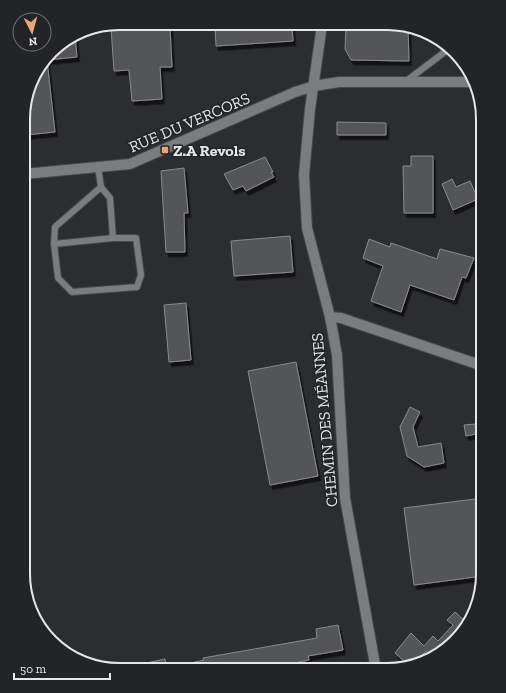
<svg xmlns="http://www.w3.org/2000/svg" width="506" height="693" font-family="'Zilla Slab',serif">
<style>
.building{fill:#535558;stroke:#898b8e;filter:url(#shadow)}
.lines{fill:none;stroke-linecap:round;stroke-linejoin:round}
.lane-casing{stroke:#46484a;stroke-width:8}
.street-casing{stroke:#46484a;stroke-width:12}
.lane{stroke:#7a7c7f;stroke-width:6}
.street{stroke:#7a7c7f;stroke-width:10}
.poi-dot{fill:#efa376;stroke:#222426;stroke-width:1.5}
.labels{text-anchor:middle;stroke-width:3;stroke-linejoin:round;paint-order:stroke}
.street-label{font-size:16px;fill:#e6e7e8;stroke:#222426}
.poi-label{font-size:16px;font-weight:bold;fill:#e6e7e8;stroke:#222426;text-anchor:start}
.rim{fill:none;stroke:#e6e7e8;stroke-width:2}
</style>
<defs>
<filter id="shadow"><feDropShadow dx="2.5" dy="4.5" stdDeviation="0" flood-color="#0009"/></filter>
</defs>
<rect width="100%" height="100%" fill="#2c2d30"/>
<!-- building -->
<g class="building">
<polygon points="378,24 400,24 408,28 409,61 351,60 345,49 346,25"/>
<polygon points="292,25 293,41 216,46 215,26"/>
<polygon points="170,27 172,67 160,67 162,99 132,101 129,70 114,71 111,28"/>
<polygon points="75,36 77,57 47,60 55,132 25,135 24,106 36,71 56,47"/>
<polygon points="337,122 386,123 386,135 337,135"/>
<polygon points="411,156 433,156 433,213 404,213 403,166 411,166"/>
<polygon points="265,157 273,172 271,172 274,177 246,191 243,186 233,190 224,174"/>
<polygon points="184,168 188,213 184,213 185,252 166,252 161,171"/>
<polygon points="452,179 456,187 470,181 478,199 453,210 442,184"/>
<polygon points="290,236 293,272 234,276 231,241"/>
<polygon points="369,239 390,247 391,243 437,259 440,249 474,258 466,278 462,277 454,300 410,285 401,312 371,301 383,266 363,258"/>
<polygon points="186,303 191,360 169,362 164,305"/>
<polygon points="296,362 318,476 270,485 248,371"/>
<polygon points="410,407 420,412 413,427 418,447 441,443 444,463 424,467 407,456 400,427"/>
<polygon points="475,424 476,434 466,436 464,425"/>
<polygon points="483,498 483,576 414,585 404,508"/>
<polygon points="455,612 468,624 467,627 433,657 426,651 414,664 408,665 395,653 411,633 424,646 433,636 438,641 453,625 447,620"/>
<polygon points="338,625 343,650 308,656 309,660 259,670 182,669 182,665 204,660 203,658 317,638 316,629"/>
<polygon points="165,659 167,669 137,669 137,665"/>
</g>
<g class="lines">
<defs>
<g id="lane">
<polyline points="405,82 450,48"/>
<polyline points="98,167 101,187 55,227 54,244 58,278 72,292 137,287 141,275 136,238 113,238 110,198 101,187"/>
<polyline points="54,244 113,238"/>
</g>
<g id="street">
<polyline points="322,25 310,109 304,175 307,228 330,317 337,355 345,498 376,670"/>
<polyline points="24,174 130,164 295,92 314,86 339,82 474,82"/>
<polyline points="330,317 341,318 483,366"/>
</g>
</defs>
<!-- lane casing -->
<use href="#lane" class="lane-casing"/>
<!-- street casing -->
<use href="#street" class="street-casing"/>
<!-- lane -->
<use href="#lane" class="lane"/>
<!-- street -->
<use href="#street" class="street"/>
</g>
<!-- markers -->
<rect class="poi-dot" x="161" y="146" width="8" height="8" rx="2"/>
<g class="labels">
<!-- street labels -->
<g class="street-label">
<text transform="translate(189 122) rotate(-23)" y="6">RUE DU VERCORS</text>
<text transform="translate(324 420) rotate(-95)" y="6">CHEMIN DES MÉANNES</text>
</g>
<!-- poi labels -->
<g class="poi-label">
<text x="173" y="156">Z.A Revols</text>
</g>
</g>
<!-- crop -->
<path d="M0 0H506V693H0ZM119 30H387A89 89 0 0 1 476 119V574A89 89 0 0 1 387 663H119A89 89 0 0 1 30 574V119A89 89 0 0 1 119 30Z" fill="#222426" fill-rule="evenodd"/>
<path class="rim" d="M119 30H387A89 89 0 0 1 476 119V574A89 89 0 0 1 387 663H119A89 89 0 0 1 30 574V119A89 89 0 0 1 119 30Z"/>
<!-- north arrow -->
<g transform="translate(32 32) rotate(174)"><circle r="19" fill="#222426" stroke="#707274"/>
<path d="M0-3L7 15L0 10L-7 15Z" fill="#efa376"/>
<text y="-6" font-size="11" font-weight="bold" text-anchor="middle" fill="#e6e7e8">N</text>
</g>
<!-- scale -->
<path d="M14 673v6h96v-6" fill="none" stroke="#e6e7e8" stroke-width="2"/>
<text x="20" y="673" font-size="12" fill="#e6e7e8" stroke="#222426" stroke-width="3" paint-order="stroke">50 m</text>
</svg>
